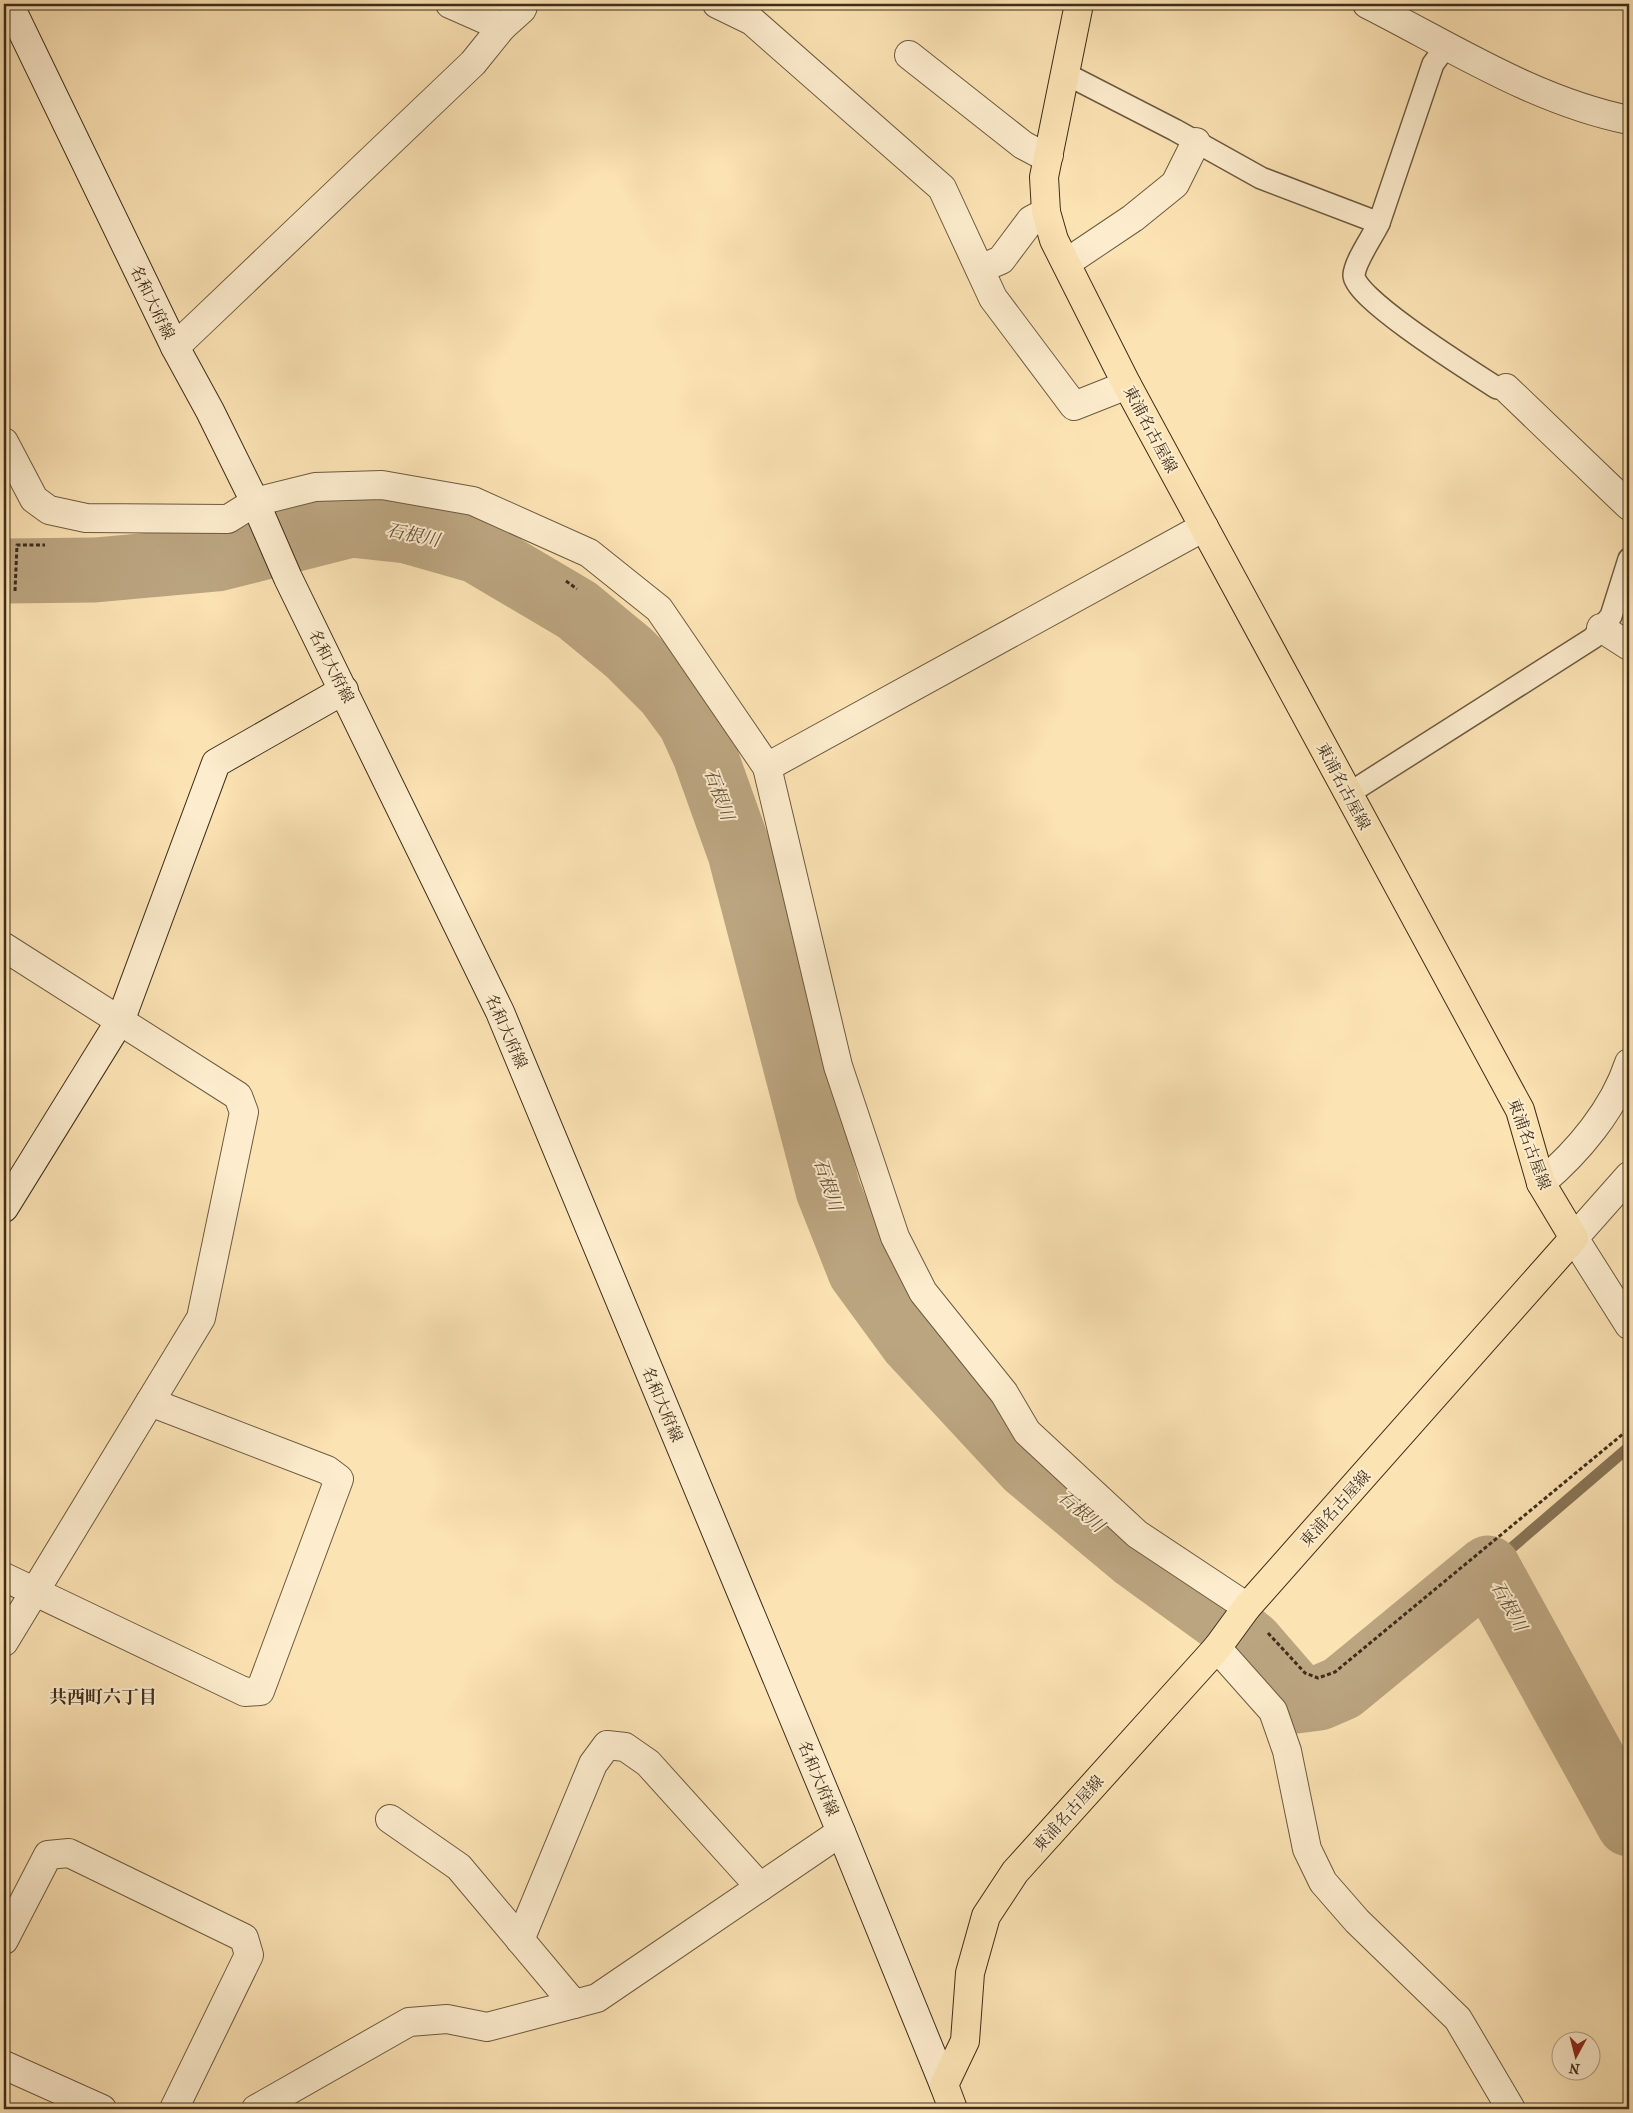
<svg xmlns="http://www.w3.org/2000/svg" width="1633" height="2113" font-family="'IM FELL French Canon','Noto Serif JP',serif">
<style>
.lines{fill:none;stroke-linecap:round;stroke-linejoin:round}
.stream{stroke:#897557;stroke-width:11}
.river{stroke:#bba580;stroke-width:65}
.lane-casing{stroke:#6e5a40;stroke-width:24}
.street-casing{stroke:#6e5a40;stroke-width:30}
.secondary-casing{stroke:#3e2d1a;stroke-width:30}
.primary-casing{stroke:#3e2d1a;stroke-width:30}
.path{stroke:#3e2d1a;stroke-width:3;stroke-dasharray:4 2.5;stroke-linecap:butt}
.lane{stroke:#fdedce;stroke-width:21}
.street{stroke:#fdedce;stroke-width:28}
.secondary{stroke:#fdedce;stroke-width:28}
.primary{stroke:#fce3b4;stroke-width:28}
.labels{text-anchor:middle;stroke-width:4;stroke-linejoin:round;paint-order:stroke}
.street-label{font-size:16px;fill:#3e2d1a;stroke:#fdedce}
.water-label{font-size:18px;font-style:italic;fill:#645139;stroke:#fdedce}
.neighbourhood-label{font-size:18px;font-weight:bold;fill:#3e2d1a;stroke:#fdedce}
</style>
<rect width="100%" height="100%" fill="#fce3b4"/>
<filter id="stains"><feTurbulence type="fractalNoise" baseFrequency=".004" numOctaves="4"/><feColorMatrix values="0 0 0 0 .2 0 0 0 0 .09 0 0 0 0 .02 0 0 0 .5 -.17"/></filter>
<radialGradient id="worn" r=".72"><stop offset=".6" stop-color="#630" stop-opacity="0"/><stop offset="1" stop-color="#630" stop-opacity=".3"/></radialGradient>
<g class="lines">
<!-- stream -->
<polyline class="stream" points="1488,1568 1629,1447"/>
<!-- river -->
<polyline class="river" points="4,571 95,570 217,559 351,525 407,531 477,551 577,610 629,653 667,691 690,722 705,755 740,853 828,1190 860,1271 912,1342 1027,1466 1136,1557 1220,1618 1251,1643 1290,1688 1296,1701 1319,1698 1342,1688 1488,1568 1629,1824"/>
<defs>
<g id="lane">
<polyline points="1066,74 1175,130 1261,178 1379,223 1433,64 1447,45"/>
<path d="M1379,223C1373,236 1355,261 1354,275C1353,298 1474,373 1497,388H1506"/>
<polyline points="1348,794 1593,638 1611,616 1629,559"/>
</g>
<g id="street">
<polyline points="450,4 502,27"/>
<polyline points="717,4 752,21 942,188 993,298 1074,406 1127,385"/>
<path d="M1367,4C1452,47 1535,101 1629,120"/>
<polyline points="909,55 1023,145 1040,154 1049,155"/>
<polyline points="1066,263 1133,218 1175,184 1196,142"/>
<polyline points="980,269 1001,260 1031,220 1046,212"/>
<polyline points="175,347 473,63 502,27 522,9 524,4"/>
<polyline points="1506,388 1629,506"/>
<polyline points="4,442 34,499 49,510 86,518 228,519 255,502 315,487 382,485 473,501 589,553 659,609 767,767 838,1066 895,1237 923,1292 1004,1393 1027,1432 1137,1534 1247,1607"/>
<polyline points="1601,628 1629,646"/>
<polyline points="767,767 1204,527"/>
<polyline points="4,947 238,1096 244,1112 201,1318 4,1642"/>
<polyline points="1629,1176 1574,1238 1629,1325"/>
<path d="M1541,1183C1578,1152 1614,1109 1629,1063"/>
<polyline points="4,1577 245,1692 260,1691 339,1479 327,1470 150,1402"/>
<polyline points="1217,1648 1273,1711 1287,1751 1307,1849 1323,1882 1357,1921 1458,2019 1511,2109"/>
<polyline points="390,1819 459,1867 574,2004"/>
<polyline points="4,1940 48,1855 69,1853 244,1938 249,1955 174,2109"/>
<polyline points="520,1940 593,1764 607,1745 625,1747 648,1763 760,1887"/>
<polyline points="4,2065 102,2109"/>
<polyline points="256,2109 409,2022 447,2019 487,2027 597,1998 841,1832"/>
</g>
<g id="secondary">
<polyline points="9,4 175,347 210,411 255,502 288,578 500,1012 841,1832 944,2085"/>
<polyline points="4,1208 121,1019 216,763 344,690"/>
</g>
<polyline id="primary" points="953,2109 944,2085 965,2041 970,1973 986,1916 1015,1872 1217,1648 1247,1607 1574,1238 1541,1183 1520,1110 1127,385 1054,240 1046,212 1044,177 1079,4"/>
</defs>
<!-- lane casing -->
<use href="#lane" class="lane-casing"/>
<!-- street casing -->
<use href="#street" class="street-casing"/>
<!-- secondary casing -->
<use href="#secondary" class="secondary-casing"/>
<!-- primary casing -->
<use href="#primary" class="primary-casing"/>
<!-- path -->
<g class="path">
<polyline points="566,581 577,589"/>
<polyline points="15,591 17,545 45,545"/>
<polyline points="1268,1633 1305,1673 1318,1678 1335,1672 1629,1429"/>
</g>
<!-- lane -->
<use href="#lane" class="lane"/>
<!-- street -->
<use href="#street" class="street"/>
<!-- secondary -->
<use href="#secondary" class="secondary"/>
<!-- primary -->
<use href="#primary" class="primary"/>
</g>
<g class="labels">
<!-- street labels -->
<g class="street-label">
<text transform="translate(153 302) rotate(64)" y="6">名和大府線</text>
<text transform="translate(1151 429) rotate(62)" y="6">東浦名古屋線</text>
<text transform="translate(332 666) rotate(63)" y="6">名和大府線</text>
<text transform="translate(1344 786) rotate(62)" y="6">東浦名古屋線</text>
<text transform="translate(507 1031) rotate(66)" y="6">名和大府線</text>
<text transform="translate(1530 1144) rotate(70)" y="6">東浦名古屋線</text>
<text transform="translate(663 1404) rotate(67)" y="6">名和大府線</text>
<text transform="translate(1335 1508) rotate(-48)" y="6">東浦名古屋線</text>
<text transform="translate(819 1778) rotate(67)" y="6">名和大府線</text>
<text transform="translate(1068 1813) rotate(-48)" y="6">東浦名古屋線</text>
</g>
<!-- water labels -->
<g class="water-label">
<text transform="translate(413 535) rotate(12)" y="6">石根川</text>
<text transform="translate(719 794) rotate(70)" y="6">石根川</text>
<text transform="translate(828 1184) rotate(72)" y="6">石根川</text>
<text transform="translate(1081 1511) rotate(40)" y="6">石根川</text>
<text transform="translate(1509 1606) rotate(61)" y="6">石根川</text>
</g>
<!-- neighbourhood labels -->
<g class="neighbourhood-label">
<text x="103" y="1703">共西町六丁目</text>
</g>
</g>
<!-- margin -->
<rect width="1633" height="2113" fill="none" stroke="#fce3b4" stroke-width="20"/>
<rect x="5" y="5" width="1623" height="2103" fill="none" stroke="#3e2d1a" stroke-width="2.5"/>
<rect x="10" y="10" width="1613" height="2093" fill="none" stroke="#3e2d1a"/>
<!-- north arrow -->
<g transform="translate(1576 2056) rotate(187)"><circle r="24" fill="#fdedce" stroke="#b1a086"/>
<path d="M0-4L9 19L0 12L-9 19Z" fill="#8f2418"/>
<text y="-8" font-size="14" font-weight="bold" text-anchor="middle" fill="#3e2d1a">N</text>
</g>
<rect width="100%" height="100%" filter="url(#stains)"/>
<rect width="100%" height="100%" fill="url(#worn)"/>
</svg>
